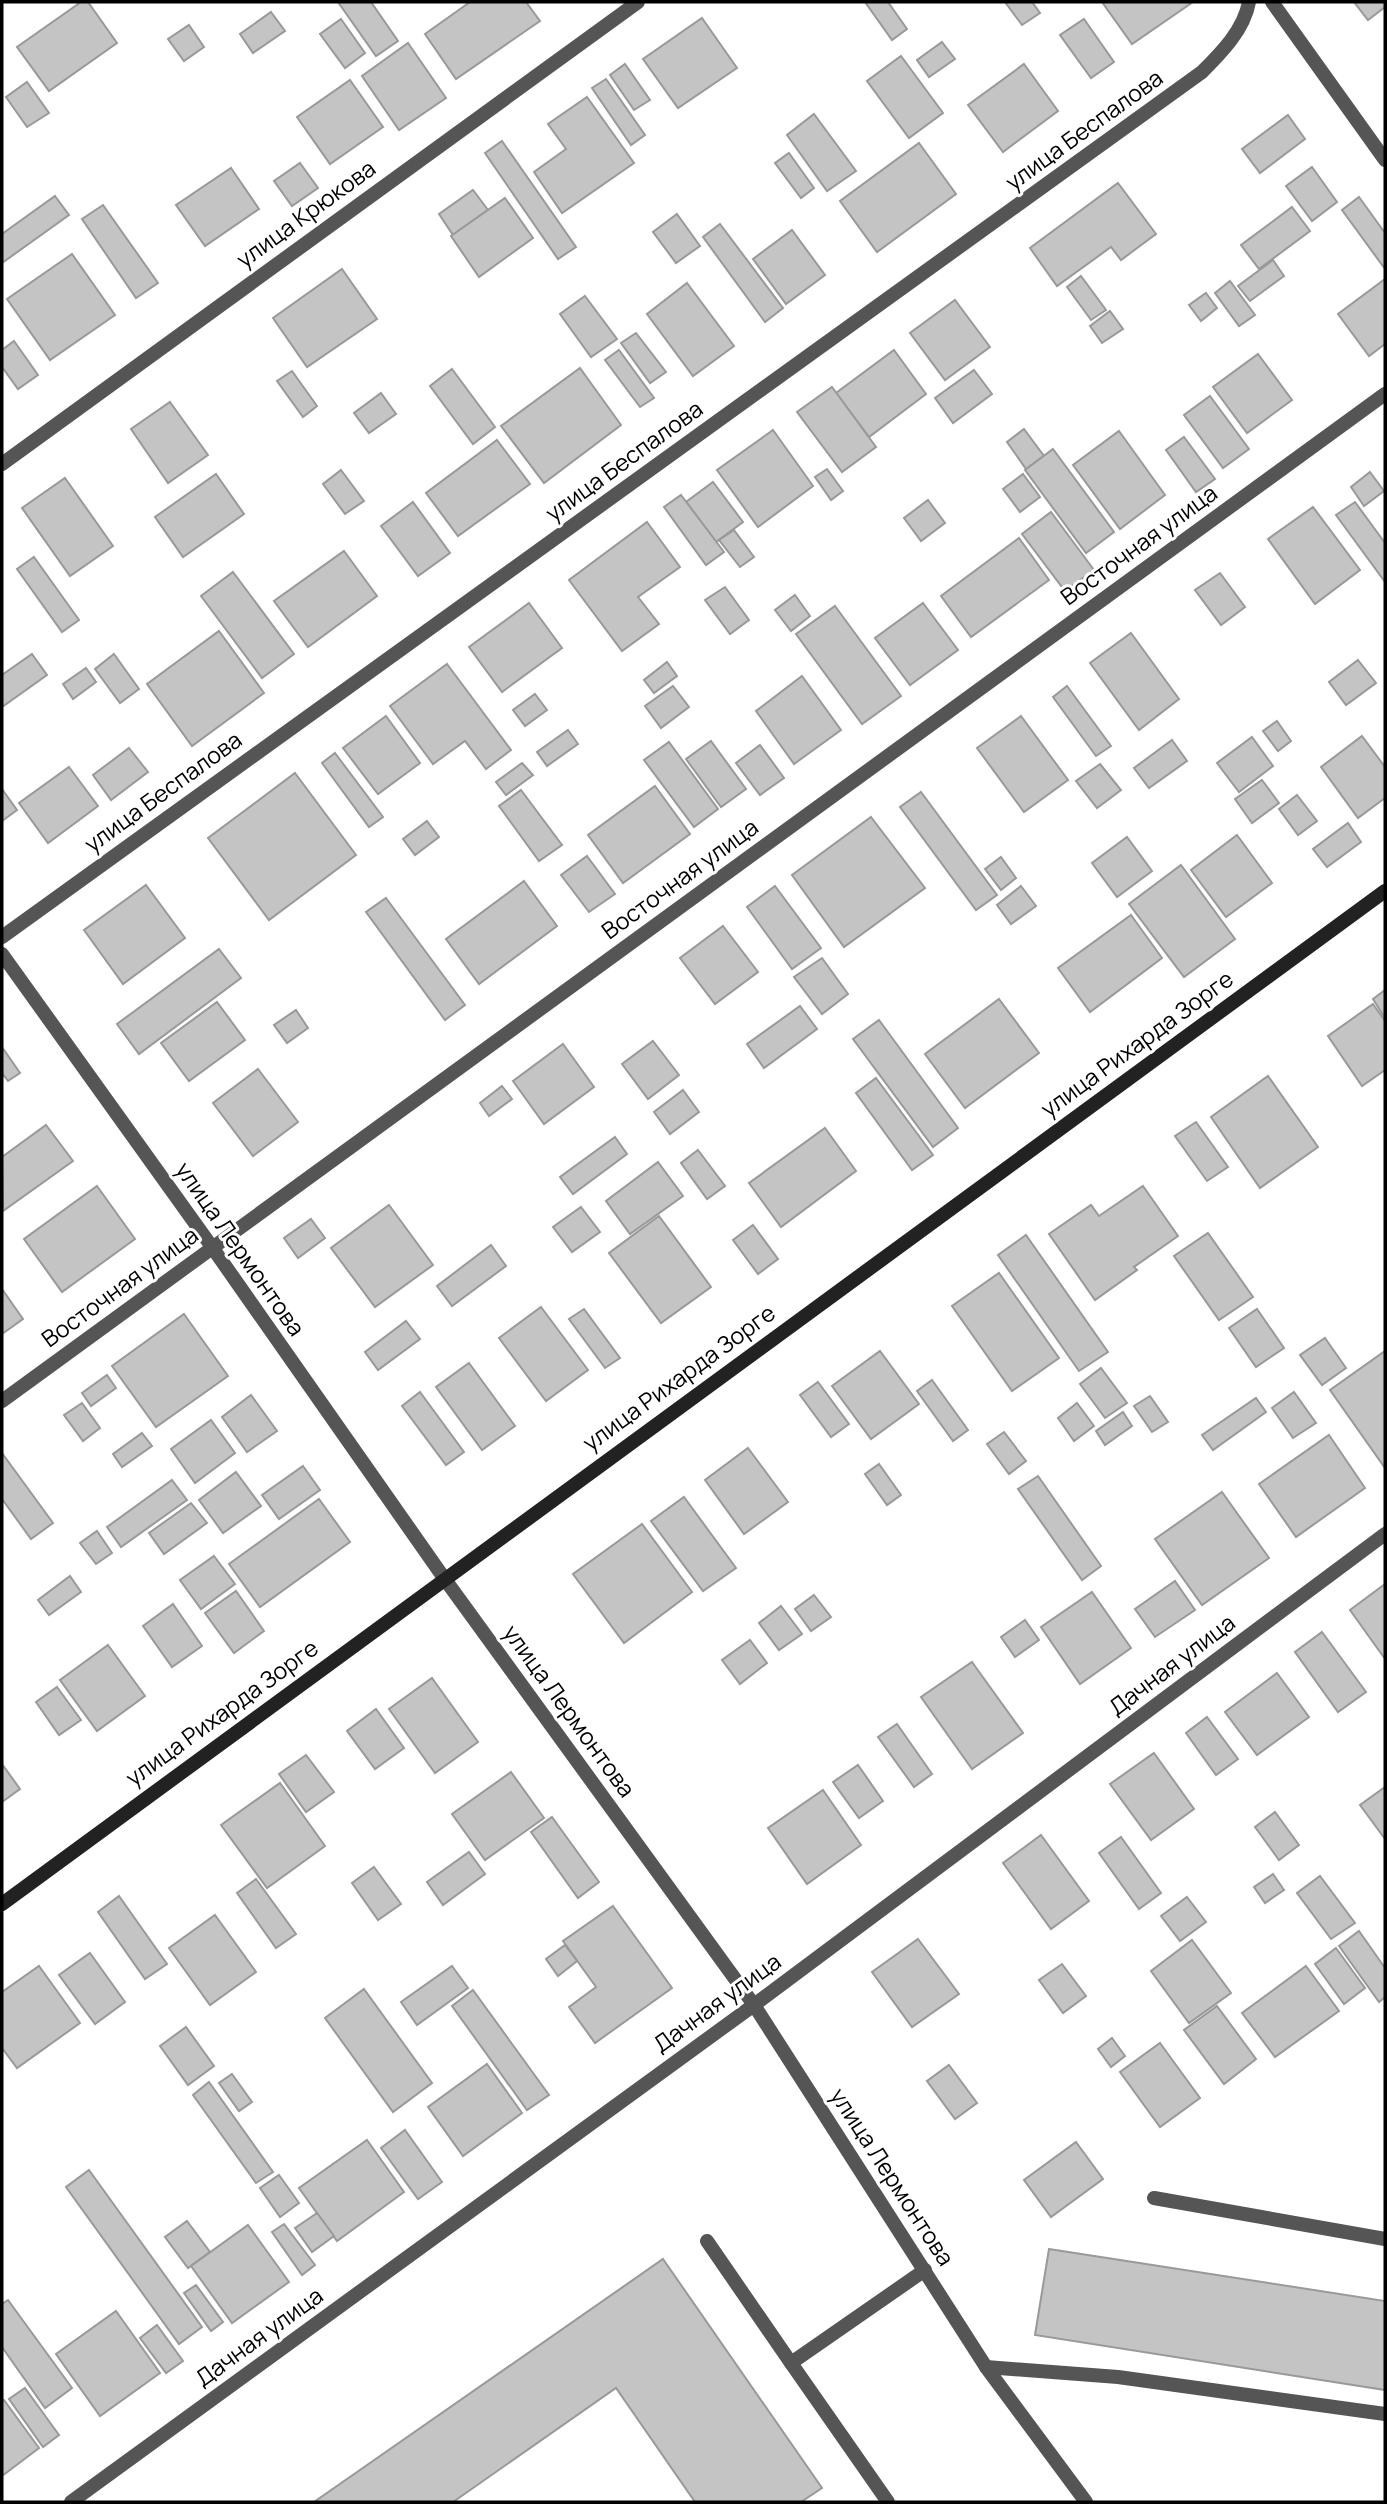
<svg xmlns="http://www.w3.org/2000/svg" width="1387" height="2504" font-family="Manrope,sans-serif">
<style>
.building{fill:#c4c4c4;stroke:#999;stroke-width:2}
.lines{fill:none;stroke-linecap:round;stroke-linejoin:round}
.lane{stroke:#555;stroke-width:14}
.street{stroke:#555;stroke-width:14}
.secondary{stroke:#222;stroke-width:14}
.labels{text-anchor:middle;stroke-width:6;stroke-linejoin:round;paint-order:stroke}
.street-label{font-size:23px;fill:#000;stroke:#fff}
</style>
<rect width="100%" height="100%" fill="#fff"/>
<!-- building -->
<g class="building">
<polygon points="81,2 88,2 117,43 49,91 17,47"/>
<polygon points="338,2 371,2 398,41 376,56"/>
<polygon points="470,2 526,2 540,21 456,79 425,34"/>
<polygon points="865,2 888,2 907,29 892,40"/>
<polygon points="1005,2 1032,2 1040,13 1022,25"/>
<polygon points="1102,2 1193,2 1132,44"/>
<polygon points="1354,2 1385,2 1385,7 1368,20"/>
<polygon points="271,12 285,31 253,53 240,34"/>
<polygon points="702,18 737,68 678,108 643,59"/>
<polygon points="341,19 365,53 345,68 320,34"/>
<polygon points="1084,19 1114,62 1091,78 1060,35"/>
<polygon points="189,25 204,47 184,61 168,39"/>
<polygon points="942,42 955,59 929,77 917,60"/>
<polygon points="408,43 446,98 399,130 362,76"/>
<polygon points="901,56 943,113 909,138 867,81"/>
<polygon points="625,64 650,100 634,110 610,75"/>
<polygon points="1024,64 1058,111 1003,152 968,105"/>
<polygon points="606,79 645,135 631,145 592,88"/>
<polygon points="350,80 383,127 330,164 297,117"/>
<polygon points="27,82 49,113 27,127 6,97"/>
<polygon points="587,97 634,163 562,213 534,172 566,149 548,124"/>
<polygon points="814,114 856,171 827,191 787,135"/>
<polygon points="1288,115 1305,139 1260,173 1242,149"/>
<polygon points="502,141 576,247 558,259 485,153"/>
<polygon points="919,143 956,194 877,252 840,201"/>
<polygon points="789,153 814,188 801,198 775,163"/>
<polygon points="300,163 318,188 292,206 274,181"/>
<polygon points="1312,167 1337,202 1312,221 1286,186"/>
<polygon points="231,168 259,209 205,246 176,205"/>
<polygon points="1118,183 1156,234 1121,260 1111,247 1057,286 1030,248"/>
<polygon points="473,190 488,210 453,235 439,214"/>
<polygon points="55,196 69,215 2,263 2,234"/>
<polygon points="1359,197 1385,233 1385,269 1342,210"/>
<polygon points="505,198 533,238 479,277 451,236"/>
<polygon points="103,205 158,283 136,298 82,219"/>
<polygon points="1292,207 1310,231 1259,269 1241,245"/>
<polygon points="677,214 700,246 676,263 653,232"/>
<polygon points="720,224 783,308 765,322 703,237"/>
<polygon points="792,230 825,275 786,304 753,259"/>
<polygon points="72,254 115,315 50,360 7,299"/>
<polygon points="1273,260 1284,276 1250,301 1238,286"/>
<polygon points="342,269 377,319 307,367 273,318"/>
<polygon points="1081,276 1106,310 1091,320 1067,287"/>
<polygon points="1385,279 1385,344 1369,356 1338,314"/>
<polygon points="1230,281 1255,315 1239,326 1215,293"/>
<polygon points="687,283 734,346 693,376 647,314"/>
<polygon points="1206,293 1217,308 1201,321 1189,305"/>
<polygon points="585,296 617,339 591,357 560,314"/>
<polygon points="955,300 990,347 945,380 910,333"/>
<polygon points="1110,311 1123,329 1102,343 1090,326"/>
<polygon points="636,333 666,372 650,383 621,343"/>
<polygon points="14,341 38,375 18,389 2,367 2,350"/>
<polygon points="619,350 654,398 640,407 605,360"/>
<polygon points="894,350 926,394 869,437 836,393"/>
<polygon points="1258,354 1292,400 1247,433 1213,387"/>
<polygon points="580,368 621,425 544,483 501,426"/>
<polygon points="452,369 495,427 473,444 430,386"/>
<polygon points="974,370 992,394 953,423 935,398"/>
<polygon points="292,371 317,406 303,417 277,381"/>
<polygon points="832,387 876,447 842,472 797,412"/>
<polygon points="381,393 396,414 369,433 354,413"/>
<polygon points="1210,396 1249,449 1223,468 1184,415"/>
<polygon points="170,402 208,455 168,483 131,429"/>
<polygon points="1024,429 1044,456 1026,469 1007,442"/>
<polygon points="773,430 813,486 758,527 717,470"/>
<polygon points="1119,431 1165,495 1120,529 1073,465"/>
<polygon points="1184,437 1215,479 1196,492 1166,450"/>
<polygon points="497,440 530,484 458,536 426,493"/>
<polygon points="1053,449 1114,532 1086,553 1025,470"/>
<polygon points="827,469 843,491 831,500 815,477"/>
<polygon points="341,470 364,501 345,514 323,484"/>
<polygon points="1370,472 1384,491 1364,506 1351,487"/>
<polygon points="216,474 244,514 183,557 155,517"/>
<polygon points="1023,474 1040,497 1020,512 1003,489"/>
<polygon points="65,478 113,546 70,576 22,508"/>
<polygon points="713,482 743,522 716,542 686,502"/>
<polygon points="681,495 724,552 706,565 664,507"/>
<polygon points="928,500 945,523 921,541 904,518"/>
<polygon points="413,502 450,553 418,576 381,526"/>
<polygon points="1355,502 1385,543 1385,582 1336,515"/>
<polygon points="1313,507 1360,570 1315,604 1268,539"/>
<polygon points="1051,512 1094,570 1065,591 1022,534"/>
<polygon points="647,522 680,567 638,597 659,624 622,651 569,580"/>
<polygon points="734,530 754,557 740,567 719,540"/>
<polygon points="1019,538 1049,580 971,637 941,596"/>
<polygon points="344,551 377,596 308,647 274,601"/>
<polygon points="34,557 79,620 62,632 17,569"/>
<polygon points="233,572 294,654 262,678 201,596"/>
<polygon points="1220,573 1245,607 1221,625 1195,590"/>
<polygon points="725,587 749,620 730,634 705,600"/>
<polygon points="795,595 810,616 791,631 775,610"/>
<polygon points="529,603 562,648 502,692 469,647"/>
<polygon points="923,603 958,650 910,685 875,638"/>
<polygon points="835,606 901,696 862,724 796,634"/>
<polygon points="219,631 264,693 192,746 147,684"/>
<polygon points="1131,633 1179,699 1139,730 1090,663"/>
<polygon points="32,654 47,675 2,707 2,675"/>
<polygon points="114,654 139,689 120,703 95,669"/>
<polygon points="1358,660 1376,683 1346,705 1329,682"/>
<polygon points="667,662 677,676 654,693 644,680"/>
<polygon points="447,664 511,750 486,769 465,741 433,764 390,706"/>
<polygon points="86,668 96,682 73,699 63,684"/>
<polygon points="802,676 841,730 794,764 756,711"/>
<polygon points="673,686 689,707 661,728 645,706"/>
<polygon points="1067,686 1111,746 1096,756 1053,697"/>
<polygon points="535,694 547,710 525,726 513,710"/>
<polygon points="386,716 420,763 378,794 343,748"/>
<polygon points="1021,716 1068,780 1024,812 977,748"/>
<polygon points="1277,721 1291,741 1278,751 1263,731"/>
<polygon points="568,730 578,744 547,766 537,752"/>
<polygon points="1362,736 1385,767 1385,798 1358,818 1321,767"/>
<polygon points="1252,737 1273,766 1239,792 1217,763"/>
<polygon points="1172,740 1187,761 1149,788 1134,768"/>
<polygon points="711,741 746,789 721,807 686,759"/>
<polygon points="669,742 718,809 694,827 644,760"/>
<polygon points="760,745 784,778 760,795 736,763"/>
<polygon points="129,748 148,772 111,800 93,775"/>
<polygon points="335,753 383,817 369,827 322,763"/>
<polygon points="522,763 533,775 506,795 496,782"/>
<polygon points="1100,764 1121,790 1097,808 1076,781"/>
<polygon points="69,767 98,806 48,843 19,803"/>
<polygon points="295,773 356,855 269,920 208,838"/>
<polygon points="1262,780 1279,803 1252,823 1235,799"/>
<polygon points="655,786 690,834 623,883 588,835"/>
<polygon points="2,789 17,810 2,821"/>
<polygon points="521,790 562,845 539,861 499,806"/>
<polygon points="921,792 997,895 976,910 900,807"/>
<polygon points="1297,795 1317,821 1298,835 1279,809"/>
<polygon points="871,817 925,888 844,947 792,875"/>
<polygon points="427,821 439,837 415,855 403,839"/>
<polygon points="1348,823 1361,842 1327,867 1313,849"/>
<polygon points="1237,835 1272,883 1226,917 1191,870"/>
<polygon points="1127,837 1152,871 1117,897 1092,863"/>
<polygon points="587,856 615,894 589,912 561,875"/>
<polygon points="1001,857 1016,878 1001,890 985,869"/>
<polygon points="1181,865 1235,939 1184,977 1129,904"/>
<polygon points="524,881 557,926 479,984 446,939"/>
<polygon points="146,885 185,938 123,984 84,930"/>
<polygon points="775,886 821,948 792,969 747,907"/>
<polygon points="1021,886 1036,906 1011,924 997,905"/>
<polygon points="386,898 465,1005 445,1020 366,912"/>
<polygon points="1131,915 1162,958 1090,1012 1058,968"/>
<polygon points="723,926 758,972 715,1004 680,958"/>
<polygon points="219,949 241,978 139,1054 117,1024"/>
<polygon points="822,958 848,994 822,1014 794,977"/>
<polygon points="1385,990 1385,1018 1373,999"/>
<polygon points="999,999 1039,1053 965,1108 925,1054"/>
<polygon points="217,1002 245,1040 189,1081 161,1043"/>
<polygon points="1373,1004 1385,1021 1385,1070 1362,1086 1328,1036"/>
<polygon points="800,1006 817,1029 764,1068 747,1044"/>
<polygon points="296,1010 308,1028 287,1043 274,1025"/>
<polygon points="879,1020 958,1128 933,1147 853,1039"/>
<polygon points="653,1041 679,1075 648,1099 622,1064"/>
<polygon points="563,1044 594,1087 544,1124 513,1081"/>
<polygon points="2,1047 20,1073 8,1081 2,1073"/>
<polygon points="258,1069 298,1122 253,1156 213,1103"/>
<polygon points="1268,1076 1318,1147 1260,1188 1211,1117"/>
<polygon points="876,1078 933,1155 912,1170 856,1093"/>
<polygon points="502,1086 512,1099 489,1116 480,1103"/>
<polygon points="683,1090 699,1112 670,1134 654,1112"/>
<polygon points="1196,1122 1228,1167 1207,1181 1175,1136"/>
<polygon points="46,1125 73,1161 3,1211 2,1157"/>
<polygon points="825,1128 856,1171 781,1227 749,1183"/>
<polygon points="615,1137 627,1154 573,1194 560,1177"/>
<polygon points="698,1150 725,1186 707,1199 681,1163"/>
<polygon points="658,1162 683,1196 630,1234 606,1201"/>
<polygon points="97,1186 135,1239 62,1292 24,1239"/>
<polygon points="1143,1186 1178,1236 1134,1267 1137,1270 1095,1300 1049,1234 1091,1205 1099,1216"/>
<polygon points="389,1205 433,1265 375,1307 331,1248"/>
<polygon points="581,1207 600,1232 572,1252 553,1227"/>
<polygon points="659,1216 711,1287 661,1323 609,1253"/>
<polygon points="311,1219 325,1238 298,1258 284,1238"/>
<polygon points="753,1225 778,1259 758,1274 733,1240"/>
<polygon points="1208,1233 1253,1297 1219,1320 1174,1256"/>
<polygon points="1026,1235 1108,1352 1079,1371 998,1255"/>
<polygon points="491,1245 506,1266 452,1306 437,1286"/>
<polygon points="999,1273 1059,1358 1012,1391 952,1306"/>
<polygon points="2,1289 23,1319 2,1334"/>
<polygon points="541,1307 588,1370 546,1401 499,1338"/>
<polygon points="584,1309 620,1358 605,1368 569,1319"/>
<polygon points="1257,1309 1284,1348 1256,1367 1229,1328"/>
<polygon points="184,1314 228,1376 156,1427 112,1366"/>
<polygon points="406,1321 420,1339 378,1370 365,1352"/>
<polygon points="1325,1338 1346,1368 1322,1385 1300,1355"/>
<polygon points="880,1351 919,1404 871,1439 832,1386"/>
<polygon points="1385,1351 1385,1468 1330,1390"/>
<polygon points="469,1363 515,1426 482,1450 436,1387"/>
<polygon points="1101,1368 1127,1403 1105,1418 1080,1384"/>
<polygon points="107,1375 116,1388 91,1406 82,1393"/>
<polygon points="932,1380 968,1430 953,1441 917,1391"/>
<polygon points="818,1382 849,1424 831,1437 800,1395"/>
<polygon points="420,1392 464,1452 446,1465 402,1406"/>
<polygon points="1294,1392 1316,1423 1293,1438 1272,1408"/>
<polygon points="251,1395 277,1431 247,1452 222,1417"/>
<polygon points="1150,1396 1168,1422 1152,1432 1134,1406"/>
<polygon points="1256,1398 1266,1412 1213,1450 1202,1435"/>
<polygon points="82,1403 100,1428 83,1441 64,1415"/>
<polygon points="1077,1403 1094,1426 1074,1441 1058,1418"/>
<polygon points="1123,1412 1132,1426 1105,1445 1096,1431"/>
<polygon points="211,1420 235,1453 195,1483 171,1449"/>
<polygon points="1004,1432 1026,1461 1009,1474 987,1444"/>
<polygon points="142,1433 152,1446 122,1467 113,1454"/>
<polygon points="1329,1435 1365,1488 1296,1537 1259,1484"/>
<polygon points="748,1448 788,1502 744,1534 705,1480"/>
<polygon points="2,1453 53,1523 31,1539 2,1499"/>
<polygon points="879,1464 901,1495 887,1505 865,1474"/>
<polygon points="303,1466 320,1490 279,1519 262,1495"/>
<polygon points="236,1472 261,1506 223,1533 199,1500"/>
<polygon points="1038,1476 1101,1566 1082,1580 1018,1489"/>
<polygon points="172,1480 187,1500 121,1547 107,1527"/>
<polygon points="1222,1492 1269,1558 1202,1605 1155,1539"/>
<polygon points="684,1497 736,1568 703,1591 651,1521"/>
<polygon points="319,1499 350,1542 260,1607 229,1564"/>
<polygon points="191,1503 207,1523 164,1554 149,1533"/>
<polygon points="642,1524 692,1592 624,1643 573,1574"/>
<polygon points="97,1531 112,1553 96,1564 80,1543"/>
<polygon points="214,1556 235,1584 201,1609 180,1580"/>
<polygon points="70,1576 81,1592 49,1615 38,1600"/>
<polygon points="1175,1581 1195,1610 1155,1637 1135,1609"/>
<polygon points="1385,1584 1385,1659 1350,1610"/>
<polygon points="236,1591 264,1631 234,1653 205,1613"/>
<polygon points="1092,1592 1131,1648 1080,1684 1041,1627"/>
<polygon points="814,1595 831,1617 811,1631 795,1609"/>
<polygon points="173,1604 202,1646 172,1667 143,1626"/>
<polygon points="781,1606 802,1634 779,1650 759,1623"/>
<polygon points="1025,1620 1039,1640 1015,1657 1001,1637"/>
<polygon points="1322,1632 1366,1692 1338,1712 1295,1652"/>
<polygon points="750,1640 767,1663 740,1684 722,1660"/>
<polygon points="108,1645 145,1696 97,1731 60,1680"/>
<polygon points="972,1662 1023,1733 972,1769 921,1697"/>
<polygon points="1277,1673 1309,1717 1257,1755 1225,1712"/>
<polygon points="432,1678 478,1742 435,1773 389,1709"/>
<polygon points="57,1687 81,1720 59,1735 36,1702"/>
<polygon points="376,1709 404,1748 375,1769 347,1731"/>
<polygon points="1207,1717 1238,1759 1216,1775 1186,1733"/>
<polygon points="897,1724 932,1774 914,1787 878,1737"/>
<polygon points="1154,1753 1194,1809 1151,1840 1110,1784"/>
<polygon points="306,1755 334,1792 306,1812 279,1774"/>
<polygon points="2,1764 20,1789 2,1802"/>
<polygon points="858,1765 883,1801 859,1818 833,1782"/>
<polygon points="511,1772 544,1818 485,1860 452,1814"/>
<polygon points="280,1783 325,1846 267,1888 221,1825"/>
<polygon points="1385,1787 1385,1839 1360,1805"/>
<polygon points="823,1790 861,1845 807,1884 768,1828"/>
<polygon points="1275,1812 1299,1845 1279,1860 1255,1827"/>
<polygon points="552,1817 599,1882 578,1898 531,1832"/>
<polygon points="1041,1835 1089,1901 1051,1929 1003,1863"/>
<polygon points="1121,1837 1161,1893 1139,1909 1099,1853"/>
<polygon points="469,1852 485,1874 443,1905 427,1882"/>
<polygon points="374,1867 401,1904 378,1920 352,1883"/>
<polygon points="1273,1874 1284,1890 1265,1903 1254,1887"/>
<polygon points="1320,1876 1355,1923 1331,1939 1297,1893"/>
<polygon points="256,1879 296,1934 276,1948 237,1893"/>
<polygon points="119,1896 167,1964 145,1979 98,1912"/>
<polygon points="1187,1897 1206,1922 1180,1941 1161,1916"/>
<polygon points="613,1906 672,1988 595,2043 569,2007 596,1987 563,1941"/>
<polygon points="215,1915 256,1972 210,2005 169,1948"/>
<polygon points="1359,1931 1385,1968 1385,1997 1379,2002 1339,1946"/>
<polygon points="918,1939 959,1994 912,2027 872,1972"/>
<polygon points="1192,1940 1231,1993 1189,2023 1151,1971"/>
<polygon points="565,1945 577,1961 558,1976 546,1959"/>
<polygon points="1336,1948 1365,1988 1344,2004 1315,1964"/>
<polygon points="90,1953 125,2002 95,2024 59,1975"/>
<polygon points="1062,1964 1086,1996 1063,2013 1039,1980"/>
<polygon points="39,1966 80,2023 17,2068 2,2048 2,1992"/>
<polygon points="452,1966 468,1988 417,2025 401,2002"/>
<polygon points="1306,1966 1339,2011 1275,2057 1242,2013"/>
<polygon points="364,1989 432,2083 393,2112 325,2018"/>
<polygon points="473,1990 549,2095 527,2110 452,2006"/>
<polygon points="1217,2006 1256,2059 1224,2084 1184,2030"/>
<polygon points="186,2027 214,2066 188,2085 160,2046"/>
<polygon points="1112,2038 1125,2056 1111,2067 1098,2049"/>
<polygon points="1160,2043 1200,2098 1160,2127 1120,2072"/>
<polygon points="487,2064 522,2113 463,2156 428,2107"/>
<polygon points="949,2065 977,2103 955,2119 927,2081"/>
<polygon points="232,2074 252,2102 239,2111 219,2083"/>
<polygon points="209,2082 273,2172 256,2183 193,2095"/>
<polygon points="405,2130 442,2182 418,2199 381,2148"/>
<polygon points="367,2140 404,2192 337,2241 299,2188"/>
<polygon points="1076,2142 1103,2179 1051,2217 1024,2180"/>
<polygon points="89,2170 202,2327 179,2344 66,2187"/>
<polygon points="279,2175 299,2203 280,2217 260,2188"/>
<polygon points="317,2213 334,2236 312,2252 295,2228"/>
<polygon points="187,2221 210,2252 188,2268 165,2237"/>
<polygon points="284,2224 315,2265 302,2275 272,2232"/>
<polygon points="248,2225 289,2282 232,2323 191,2266"/>
<polygon points="1049,2249 1385,2301 1385,2390 1035,2335"/>
<polygon points="663,2259 822,2488 801,2502 695,2502 616,2388 453,2502 314,2502"/>
<polygon points="196,2285 223,2322 211,2331 184,2293"/>
<polygon points="8,2300 72,2388 45,2408 2,2347 2,2304"/>
<polygon points="116,2311 160,2373 100,2416 56,2354"/>
<polygon points="157,2325 183,2361 166,2373 140,2338"/>
<polygon points="25,2388 59,2435 43,2447 9,2399"/>
<polygon points="4,2400 39,2448 2,2476 2,2402"/>
</g>
<g class="lines">
<!-- lane -->
<g class="lane">
<polyline points="1154,2198 1385,2239"/>
<polyline points="707,2241 791,2363 925,2270"/>
<polyline points="791,2363 888,2502"/>
<polyline points="986,2367 1118,2377 1385,2414"/>
</g>
<!-- street -->
<g class="street">
<polyline points="1272,2 1385,160"/>
<polyline points="2,464 638,2"/>
<path d="M2,937L1202,72C1221,53 1244,30 1249,2"/>
<polyline points="2,954 212,1247 444,1578 754,2005 986,2367 1086,2502"/>
<polyline points="2,1401 1385,394"/>
<polyline points="71,2502 754,2005 1385,1534"/>
</g>
<!-- secondary -->
<polyline class="secondary" points="2,1904 1385,891"/>
</g>
<g class="labels">
<!-- street labels -->
<g class="street-label">
<text transform="translate(1084 130) rotate(-36)" y="8">улица Беспалова</text>
<text transform="translate(306 214) rotate(-36)" y="8">улица Крюкова</text>
<text transform="translate(624 461) rotate(-36)" y="8">улица Беспалова</text>
<text transform="translate(1139 545) rotate(-36)" y="8">Восточная улица</text>
<text transform="translate(163 792) rotate(-36)" y="8">улица Беспалова</text>
<text transform="translate(680 879) rotate(-36)" y="8">Восточная улица</text>
<text transform="translate(1137 1044) rotate(-36)" y="8">улица Рихарда Зорге</text>
<text transform="translate(240 1249) rotate(55)" y="8">улица Лермонтова</text>
<text transform="translate(120 1287) rotate(-36)" y="8">Восточная улица</text>
<text transform="translate(679 1378) rotate(-36)" y="8">улица Рихарда Зорге</text>
<text transform="translate(1172 1665) rotate(-37)" y="8">Дачная улица</text>
<text transform="translate(569 1711) rotate(54)" y="8">улица Лермонтова</text>
<text transform="translate(222 1713) rotate(-36)" y="8">улица Рихарда Зорге</text>
<text transform="translate(717 2003) rotate(-36)" y="8">Дачная улица</text>
<text transform="translate(892 2177) rotate(57)" y="8">улица Лермонтова</text>
<text transform="translate(259 2337) rotate(-36)" y="8">Дачная улица</text>
</g>
</g>
<!-- border -->
<rect width="1387" height="2504" fill="none" stroke="#000000" stroke-width="7"/>
</svg>
